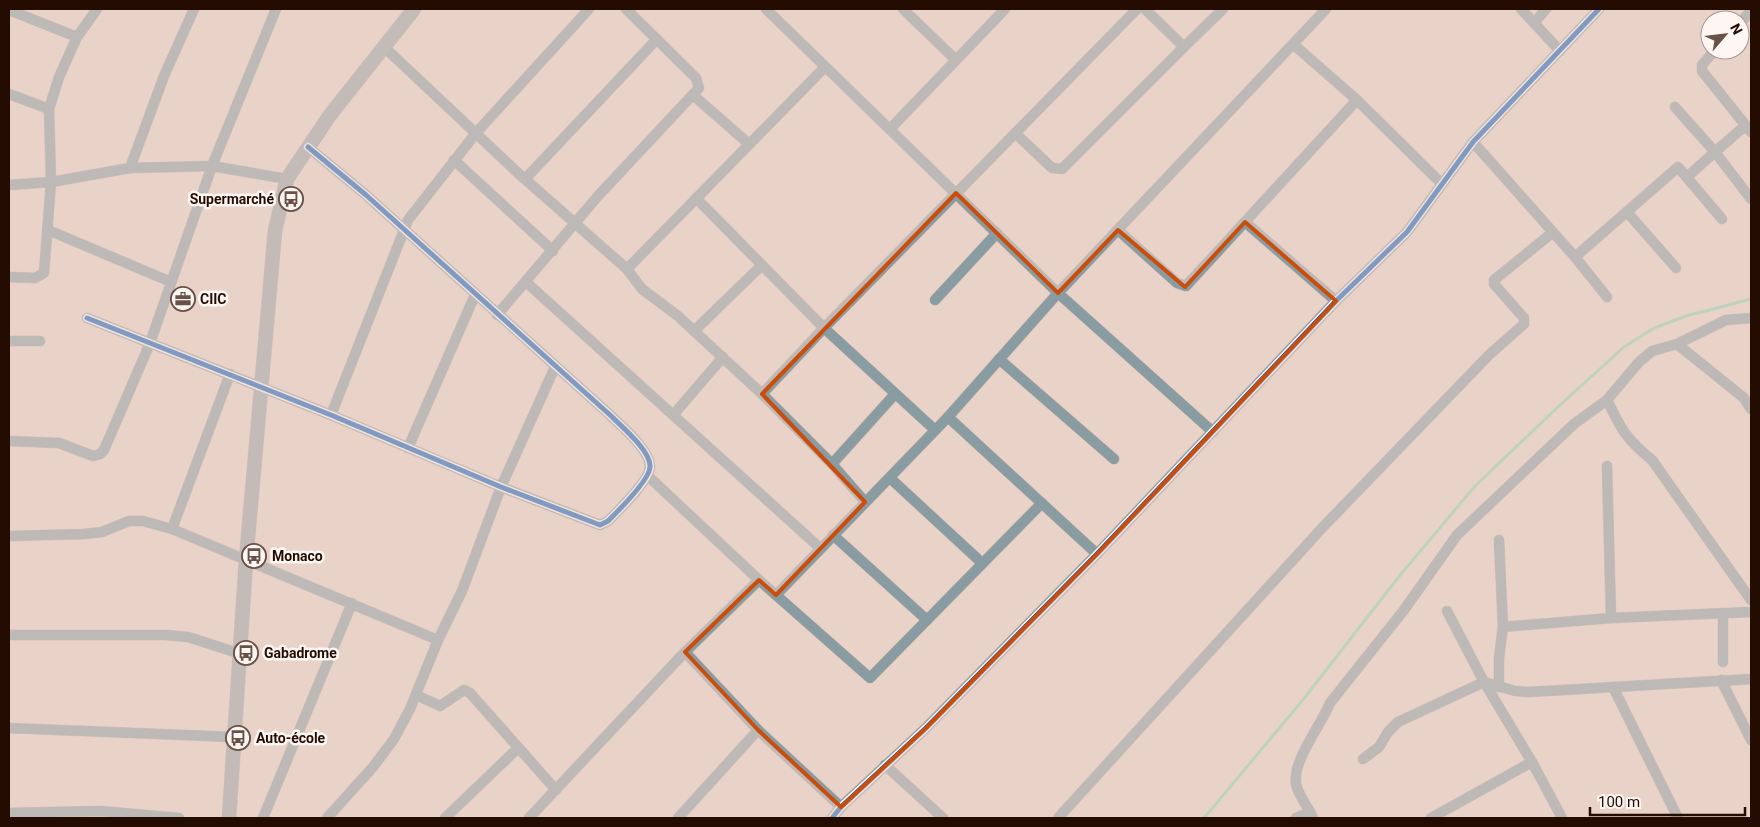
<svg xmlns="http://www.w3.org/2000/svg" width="1760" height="827" font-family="Roboto,sans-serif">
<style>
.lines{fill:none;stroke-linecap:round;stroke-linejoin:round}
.stream{stroke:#88d6b0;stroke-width:3}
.street-casing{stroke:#c3afa7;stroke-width:11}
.secondary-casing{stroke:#c3afa7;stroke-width:15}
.street{stroke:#889ca2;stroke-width:10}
.secondary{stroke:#95a0a3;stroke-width:14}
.cycleway-casing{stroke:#fef6f3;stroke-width:8}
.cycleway{stroke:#0057b8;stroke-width:5}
.marked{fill:none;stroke:#cb4d0b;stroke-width:4;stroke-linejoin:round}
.labels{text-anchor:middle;stroke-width:5;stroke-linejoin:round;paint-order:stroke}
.poi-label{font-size:14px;font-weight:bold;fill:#240c03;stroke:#fef6f3;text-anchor:start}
</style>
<rect width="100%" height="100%" fill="#e9d2c8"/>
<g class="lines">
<!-- stream -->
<polyline class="stream" points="1204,818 1302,701 1397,579 1475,486 1560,405 1624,347 1654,328 1686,316 1751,299"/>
<defs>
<g id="street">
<polyline points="766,9 1058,293 1213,432"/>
<polyline points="903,9 955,59"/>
<polyline points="1145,9 1184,47 1223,9"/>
<polyline points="1521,9 1560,51"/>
<polyline points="9,10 77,37"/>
<polyline points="1534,23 1546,9"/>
<polyline points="1740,23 1751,11"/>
<polyline points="1293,44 1357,100 1442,184"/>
<polyline points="383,46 518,173 627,269 642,289 678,316 762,394 832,464 865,502"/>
<polyline points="1715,50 1702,65 1702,71 1751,132"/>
<polyline points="9,94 49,109"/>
<polyline points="693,95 749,144"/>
<polyline points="1675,107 1715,152 1687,177"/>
<polyline points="1746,125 1715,152 1751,199"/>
<polyline points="890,129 1005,9"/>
<polyline points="1015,133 1052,168 1062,169 1184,47"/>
<polyline points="1473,142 1575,257 1607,297"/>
<polyline points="454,160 553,251"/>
<polyline points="130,168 164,76 194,9"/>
<polyline points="526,178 657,39"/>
<polyline points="9,185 51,182 130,168 212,166 287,179"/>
<polyline points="696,198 824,328 935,430"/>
<polyline points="1627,212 1676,268"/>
<polyline points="1245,222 1336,301"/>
<polyline points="48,230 171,282"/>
<polyline points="1118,230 1177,283 1186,286 1357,100"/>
<polyline points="1575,257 1678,167 1722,219"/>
<polyline points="627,269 825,67"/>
<polyline points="9,277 35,278 44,273 51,182 49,109 59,77 77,37 97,9"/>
<polyline points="526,282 820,548"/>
<polyline points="935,300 997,233"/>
<polyline points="497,315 598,196 699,88 696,78 626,9"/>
<path d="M87,318L331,415L501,487L600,525L608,521C618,511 651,479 650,466C650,450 621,426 610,415L366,195L308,147"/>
<polyline points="694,331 762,265"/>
<polyline points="9,341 40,341"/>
<polyline points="1677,344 1744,398 1751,409"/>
<polyline points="999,359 1114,459"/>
<polyline points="762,394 824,328 1137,9"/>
<path d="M1607,400C1621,429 1626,439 1652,460L1751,600"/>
<polyline points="674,414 723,357"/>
<polyline points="331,415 408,220 476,133 589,9"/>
<polyline points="948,417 1097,554"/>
<polyline points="9,441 59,443 93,456 100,454 104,450 150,343 212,166 276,9"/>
<polyline points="408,448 475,295"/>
<polyline points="832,464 895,394"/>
<polyline points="1607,466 1611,618"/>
<polyline points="648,476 759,580 870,678 1042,503"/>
<polyline points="890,478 982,563"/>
<polyline points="172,529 230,374"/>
<polyline points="833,535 927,620"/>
<polyline points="9,536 84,534 102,532 129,521 143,521 172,529 438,640"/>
<polyline points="776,595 948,417 1058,293 1326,9"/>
<polyline points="1447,611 1484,682 1532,762 1562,818"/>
<polyline points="1723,614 1723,662"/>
<polyline points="1503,627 1611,618 1751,612"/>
<polyline points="9,635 166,635 188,637 241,654"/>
<polyline points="685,652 758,730 841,807"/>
<polyline points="1721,680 1751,740"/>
<polyline points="1499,687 1499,658 1503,627 1499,540"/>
<polyline points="1613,687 1678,818"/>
<polyline points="416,695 440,706 464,690 470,693 556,790"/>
<polyline points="9,728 233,737"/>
<polyline points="1363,759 1379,747 1388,732 1398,722 1484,682 1515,691 1529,692 1751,679"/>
<polyline points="885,765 943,818"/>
<path d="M1310,812C1306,805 1300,796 1297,788C1289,764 1321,726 1330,703L1404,610L1457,535L1574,424L1607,400L1639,362L1652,351L1677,344L1726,320L1751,318"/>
<polyline points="9,813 100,811 179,818"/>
<polyline points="263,818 352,603"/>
<polyline points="327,818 373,767 394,739 410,709 438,640 462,591 501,487 555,367"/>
<polyline points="445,818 517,749"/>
<polyline points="529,818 685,652 759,580"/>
<polyline points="678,818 758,730"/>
<polyline points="832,818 841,807 926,728 1097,554 1336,301 1407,232 1473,142 1599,9"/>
<polyline points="1058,818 1323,527 1489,355 1524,324 1524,318 1494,284 1494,280 1552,233"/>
<polyline points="1296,818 1310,812 1313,818"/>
<polyline points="1431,818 1532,762"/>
</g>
<polyline id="secondary" points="229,818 246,560 275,231 287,179 330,115 414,9"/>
</defs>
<!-- street casing -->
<use href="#street" class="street-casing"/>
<!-- secondary casing -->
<use href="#secondary" class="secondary-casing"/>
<!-- street -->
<use href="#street" class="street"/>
<!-- secondary -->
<use href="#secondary" class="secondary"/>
<defs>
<g id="cycleway">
<path d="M87,318L331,415L501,487L600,525L608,521C618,511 651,479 650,466C650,450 621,426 610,415L366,195L308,147"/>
<polyline points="832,818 841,807 926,728 1097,554 1336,301 1407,232 1473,142 1599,9"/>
</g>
</defs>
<!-- cycleway casing -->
<use href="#cycleway" class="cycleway-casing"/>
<!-- cycleway -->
<use href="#cycleway" class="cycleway"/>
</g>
<!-- marked area -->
<path d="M0 0H1760V827H0ZM956,193L1058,293L1118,230L1185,287L1245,222L1336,301L1097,554L926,728L841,807L758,730L685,652L759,580L776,595L865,502L762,394Z" fill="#e9d2c8" fill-opacity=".55" fill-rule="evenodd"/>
<path class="marked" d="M956,193L1058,293L1118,230L1185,287L1245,222L1336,301L1097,554L926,728L841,807L758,730L685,652L759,580L776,595L865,502L762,394Z"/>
<!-- icons -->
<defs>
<symbol id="bus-ring" viewBox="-11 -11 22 22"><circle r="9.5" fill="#fef6f3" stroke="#695148" stroke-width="1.5"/><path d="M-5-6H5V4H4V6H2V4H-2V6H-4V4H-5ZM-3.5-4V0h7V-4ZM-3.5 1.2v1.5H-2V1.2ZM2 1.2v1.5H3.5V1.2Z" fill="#695148"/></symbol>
<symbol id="office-ring" viewBox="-11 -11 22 22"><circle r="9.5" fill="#fef6f3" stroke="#695148" stroke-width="1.5"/><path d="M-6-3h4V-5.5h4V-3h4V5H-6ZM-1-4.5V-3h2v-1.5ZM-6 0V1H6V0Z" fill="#695148"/></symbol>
</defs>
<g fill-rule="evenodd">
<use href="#bus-ring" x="277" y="185" width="28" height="28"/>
<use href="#office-ring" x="169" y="285" width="28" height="28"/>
<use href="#bus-ring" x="240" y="542" width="28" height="28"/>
<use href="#bus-ring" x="232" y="639" width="28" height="28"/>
<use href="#bus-ring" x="224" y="724" width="28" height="28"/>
</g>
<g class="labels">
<!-- poi labels -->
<g class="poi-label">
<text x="274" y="204" text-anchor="end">Supermarché</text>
<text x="200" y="304">CIIC</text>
<text x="272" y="561">Monaco</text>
<text x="264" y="658">Gabadrome</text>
<text x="256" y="743">Auto-école</text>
</g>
</g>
<!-- border -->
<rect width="1760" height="827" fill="none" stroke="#240c03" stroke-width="20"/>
<!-- north arrow -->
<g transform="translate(1725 35) rotate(62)"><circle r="24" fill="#fef6f3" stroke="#a79893"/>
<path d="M0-4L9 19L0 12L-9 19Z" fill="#695148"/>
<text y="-8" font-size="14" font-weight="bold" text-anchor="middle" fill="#240c03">N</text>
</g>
<!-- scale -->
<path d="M1590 807v8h155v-8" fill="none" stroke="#240c03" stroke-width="2.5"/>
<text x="1598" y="807" font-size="15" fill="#240c03" stroke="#fef6f3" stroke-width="4" paint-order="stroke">100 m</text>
</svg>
